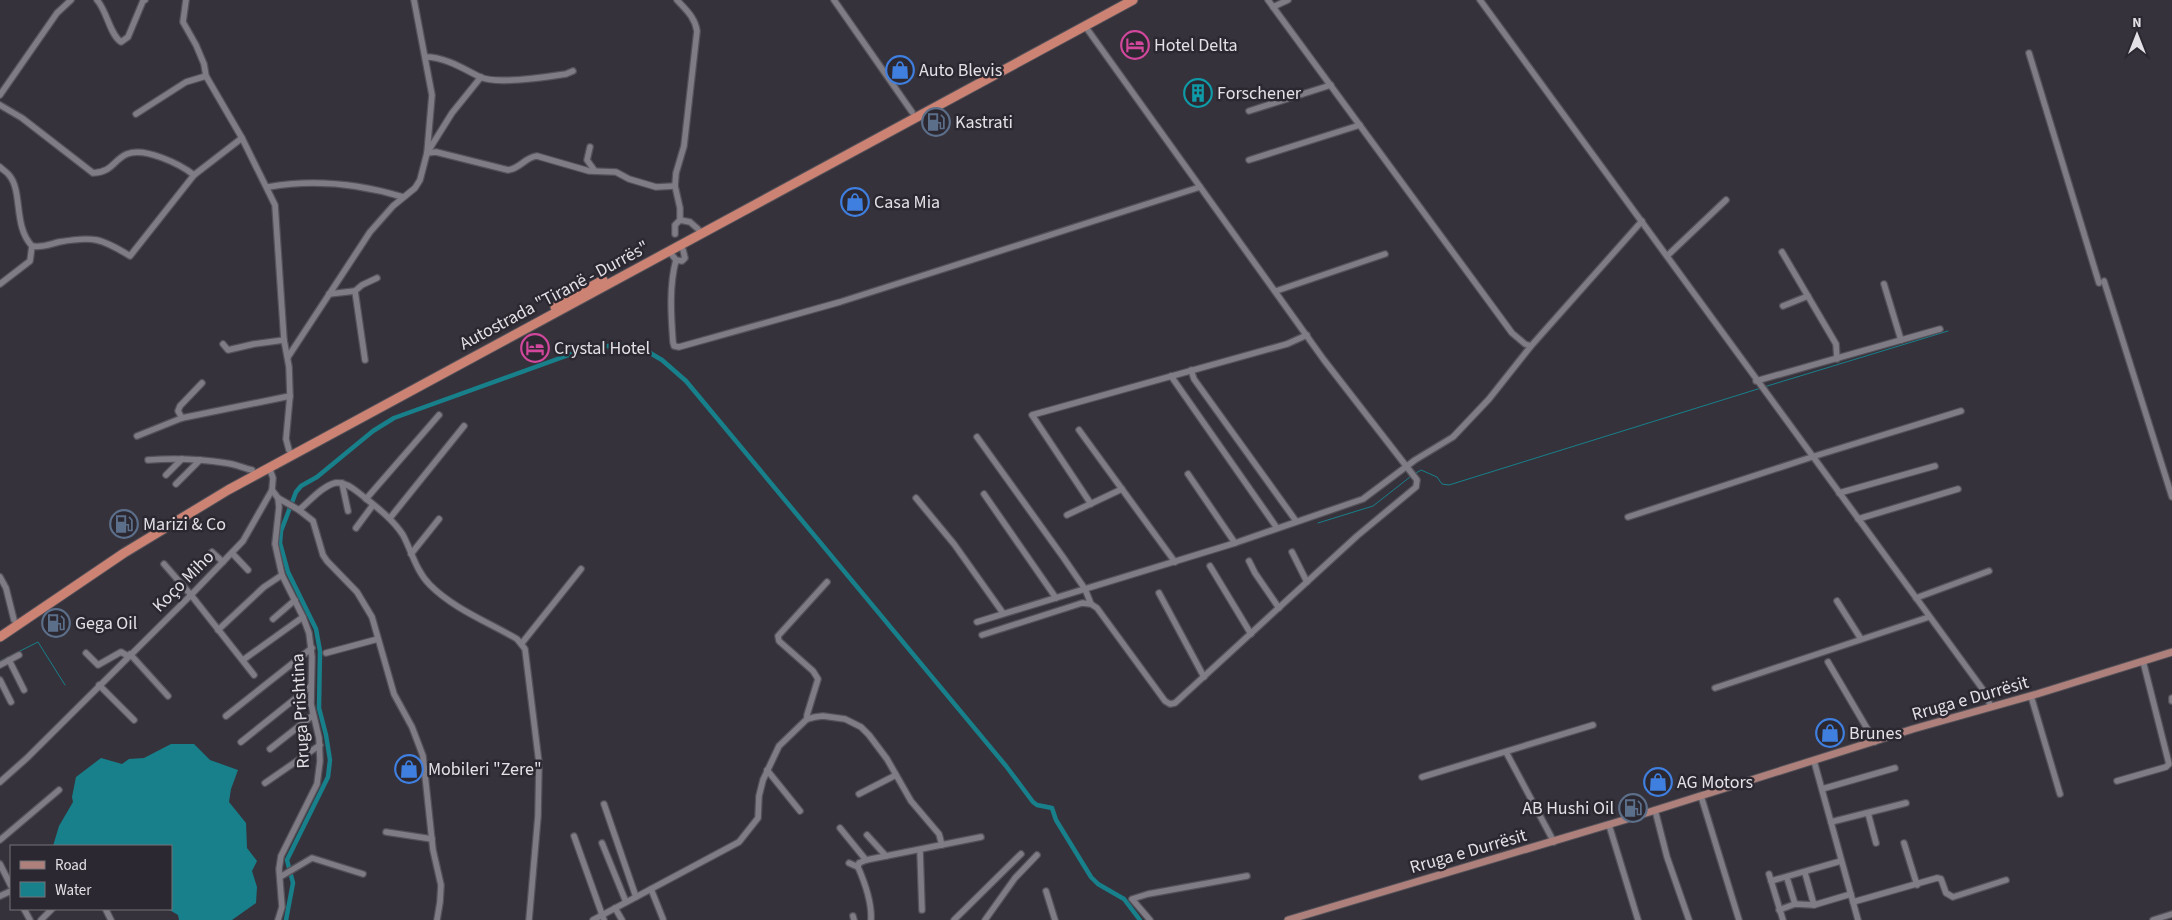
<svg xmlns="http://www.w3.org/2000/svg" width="2172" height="920" font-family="'Source Sans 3',sans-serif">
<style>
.water{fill:#17808b}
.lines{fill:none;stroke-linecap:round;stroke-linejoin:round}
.stream{stroke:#17808b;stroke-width:1}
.canal{stroke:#17808b;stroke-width:4.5}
.minor-casing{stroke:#545159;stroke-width:8}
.major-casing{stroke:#545159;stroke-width:9}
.highway-casing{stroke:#545159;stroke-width:11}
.minor{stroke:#807c86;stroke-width:5.5}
.major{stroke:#ae807b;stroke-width:7}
.highway{stroke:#cd8373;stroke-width:9}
.labels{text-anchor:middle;stroke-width:5;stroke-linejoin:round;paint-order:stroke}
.poi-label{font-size:18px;fill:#e3e0e6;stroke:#2c2831;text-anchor:start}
.street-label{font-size:18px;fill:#e3e0e6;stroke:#2c2831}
</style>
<rect width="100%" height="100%" fill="#36323b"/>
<!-- water -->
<polygon class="water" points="171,744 194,744 210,760 238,770 231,789 229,802 246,823 247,848 257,861 252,871 257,887 256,903 232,920 179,920 178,915 168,909 171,909 171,846 53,846 59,826 73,802 72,797 76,777 101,758 122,764 129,759 144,758"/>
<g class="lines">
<!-- stream -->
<g class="stream">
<polyline points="1764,387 1948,331"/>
<polyline points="1416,473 1421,470 1437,477 1442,484 1449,485 1761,388"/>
<polyline points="1318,523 1373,506 1410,477"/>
<polyline points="0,661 38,642 65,685"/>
</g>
<!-- canal -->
<polyline class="canal" points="286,920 293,883 287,860 328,777 330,760 326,735 319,708 320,651 316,629 288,572 280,543 281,531 296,492 301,486 317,477 373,431 394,418 588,348 619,345 645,350 662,360 686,381 1006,766 1033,802 1037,805 1052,808 1056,820 1091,877 1098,884 1124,899 1140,920"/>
<defs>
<g id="minor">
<path d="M97,0C107,11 110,35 121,42L128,37L143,1L145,0"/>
<polyline points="186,0 183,22 196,45 204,64 206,76 242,138 275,205 284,340 289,367 290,396 286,439 289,450"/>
<path d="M677,0C685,9 695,17 697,31L684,146L676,173L675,186L680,208V220"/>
<polyline points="834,0 912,112"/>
<polyline points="1268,0 1512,333 1525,344 1531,346"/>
<polyline points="1480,0 1984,691 1991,707"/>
<polyline points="1273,7 1288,0"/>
<polyline points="2029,53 2099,283"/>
<path d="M426,57C445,57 464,69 480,77C497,85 546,77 566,74L573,71"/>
<polyline points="0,95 57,13 71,0"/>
<path d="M0,105L22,118L93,173C113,172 113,160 127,154C145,147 180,164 194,175"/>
<polyline points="1249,111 1331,85"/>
<polyline points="136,114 186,82 206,76"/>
<polyline points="590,147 587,160 595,171"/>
<path d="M427,153L436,152L508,170C520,169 525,157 537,156L589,171L616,172L629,179L656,187L675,186"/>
<polyline points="427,153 452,113 481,77"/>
<polyline points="1249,160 1360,125"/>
<path d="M0,167C3,170 7,172 9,175C23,191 13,226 32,246C42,248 50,244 59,242C93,236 101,238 130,256L194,175L242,138"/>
<path d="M268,187C312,179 360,184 403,197"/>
<polyline points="675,234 675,225 680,220 690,222 698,229"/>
<polyline points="669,251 676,260 682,261 685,258 683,250"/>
<polyline points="1782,252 1836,344 1837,359"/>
<polyline points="1667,256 1726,200"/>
<path d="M676,260C669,286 671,315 673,342L674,346L679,347L840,302L1200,187"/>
<polyline points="2104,281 2172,497"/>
<polyline points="0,284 30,261 32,246"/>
<polyline points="1884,284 1901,340"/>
<polyline points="355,291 365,360"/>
<polyline points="1276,291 1385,254"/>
<polyline points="329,294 355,291 362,285 377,278"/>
<polyline points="1783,306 1808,296"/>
<polyline points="223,344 228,350 254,344 284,340"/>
<polyline points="288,357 370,232 393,206 415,188 420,180 427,153 432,95 414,0"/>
<polyline points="1191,370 1194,379 1296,521"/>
<polyline points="1171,376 1277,528"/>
<polyline points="1756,381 1940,329"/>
<polyline points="182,418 178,411 180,406 202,383"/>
<polyline points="1079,430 1175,562"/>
<polyline points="137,436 182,418 290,396"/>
<polyline points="977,437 1063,557 1085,589 1091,604"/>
<path d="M148,460C174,458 200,459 226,463C235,464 243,468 252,470"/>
<polyline points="1188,474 1235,543"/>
<polyline points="166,475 182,459"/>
<polyline points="342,483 348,511"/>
<polyline points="176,484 200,460"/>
<polyline points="272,490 278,498 299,510 313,521 323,555 327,561 357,592 372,617 394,694 412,727 423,756 433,850 441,885 440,902 437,920"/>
<polyline points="1839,493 1935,466"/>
<polyline points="984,494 1056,598"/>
<polyline points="916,498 954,544 1003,613"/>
<polyline points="366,499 439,415"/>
<polyline points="1091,504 1032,415 1287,344 1307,335"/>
<path d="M299,510C310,501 321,487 335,483C344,481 353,488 359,493C375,506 392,518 403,535C412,552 416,571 430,585C454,609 488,622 517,639L525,649L539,763L538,816L529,920"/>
<polyline points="1067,515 1122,489"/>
<polyline points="1628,517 1815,456 1961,411"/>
<polyline points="390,518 464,426"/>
<polyline points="1858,519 1958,489"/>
<polyline points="356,528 373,505"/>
<polyline points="212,552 223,562"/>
<polyline points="1292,552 1307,582"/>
<polyline points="232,553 248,570"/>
<polyline points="411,554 439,519"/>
<polyline points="1249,561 1255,573 1279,608"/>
<polyline points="164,564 191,595 254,675"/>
<polyline points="1210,566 1251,634"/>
<polyline points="0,577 6,588 14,620"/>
<polyline points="1159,593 1204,677"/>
<polyline points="1916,598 1989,571"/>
<polyline points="1837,601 1861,639"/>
<polyline points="273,619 295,600"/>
<polyline points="977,622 1235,543 1363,499 1415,460 1453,437 1489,399 1531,346 1642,221"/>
<polyline points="218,630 264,587 282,575"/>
<polyline points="982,635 1082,603 1091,604 1097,608 1165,701 1170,704 1175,703 1357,536 1416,487 1417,480 1324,360 1085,26"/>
<polyline points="522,643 581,569"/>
<polyline points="86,653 98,665 121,652 128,656"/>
<polyline points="326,653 378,639"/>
<polyline points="130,654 168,696"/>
<polyline points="9,660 24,690"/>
<polyline points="243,660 303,617"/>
<polyline points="1828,662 1875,742"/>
<polyline points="0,665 19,655"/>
<polyline points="0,680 11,702"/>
<polyline points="99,685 134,720"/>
<polyline points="1715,688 1929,617"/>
<polyline points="2031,696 2060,794"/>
<polyline points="2172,698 2172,701"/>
<polyline points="226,716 312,648"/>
<polyline points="807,719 807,715 818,679 813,671 779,641 778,636 827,582"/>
<polyline points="241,742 311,686"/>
<polyline points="270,749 312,716"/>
<polyline points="1506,752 1554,842"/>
<polyline points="1814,761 1858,920"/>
<polyline points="767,770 800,811"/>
<polyline points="1422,777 1593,725"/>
<polyline points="2117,781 2166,767 2169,764 2143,661"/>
<polyline points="0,782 27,758 191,595 243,541 272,490 273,478 269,467"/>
<polyline points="265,783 320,745"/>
<polyline points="1822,789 1895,768"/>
<polyline points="859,794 896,775"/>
<polyline points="1701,796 1739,920"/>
<polyline points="604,804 636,897"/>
<polyline points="1655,810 1667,857 1689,920"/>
<polyline points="1868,813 1876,843"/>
<polyline points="1831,822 1906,803"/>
<polyline points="1609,825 1638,920"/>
<polyline points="840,828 866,860"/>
<polyline points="386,832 432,839"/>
<polyline points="867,835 886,856"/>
<polyline points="574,836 604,920"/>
<polyline points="0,840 59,790"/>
<polyline points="602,843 626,902"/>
<polyline points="1904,843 1917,885"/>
<polyline points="920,850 922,910"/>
<path d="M849,863L858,867C865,883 872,902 871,920"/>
<polyline points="0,864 11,886"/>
<polyline points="858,867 859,863 866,860 981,837"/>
<polyline points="1805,873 1814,905"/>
<polyline points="1769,874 1783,920"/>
<polyline points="280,877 312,858 363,874"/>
<polyline points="1787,878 1795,904"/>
<polyline points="1771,881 1841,861"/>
<polyline points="651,889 663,919"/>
<polyline points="1046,891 1055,920"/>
<polyline points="0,896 11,891"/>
<polyline points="1853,902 1937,878 1941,879 1946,893 1953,897 2006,880"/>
<polyline points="615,908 622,920"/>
<polyline points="24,909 30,920"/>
<polyline points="106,910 111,920"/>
<polyline points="1779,910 1795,904 1814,905 1851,894"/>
<polyline points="853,916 854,920"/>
<polyline points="41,920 52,909"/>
<polyline points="278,920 282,907 279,869 281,856 317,784 320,761 319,738 311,704 312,657 309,633 303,617 282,575 275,544 279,507 278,498"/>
<polyline points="593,920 739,842 758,818 759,796 763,780 779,746 807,719 815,717 823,716 845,719 861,727 869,735 887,759 911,801 939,834 942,845"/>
<polyline points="954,920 1021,854"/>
<polyline points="985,920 1015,878 1037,855"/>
<polyline points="1150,920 1132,899 1148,894 1247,876"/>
<polyline points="2153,920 2172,914"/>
</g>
<polyline id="major" points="1288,920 1624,820 1913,729 2037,694 2172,652"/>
<g id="highway">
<polyline points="555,307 603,280"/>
<polyline points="0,637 124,553 228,490 1133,0"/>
</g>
</defs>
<!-- minor casing -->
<use href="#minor" class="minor-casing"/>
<!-- major casing -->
<use href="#major" class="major-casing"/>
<!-- highway casing -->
<use href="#highway" class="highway-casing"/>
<!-- minor -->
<use href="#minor" class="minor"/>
<!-- major -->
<use href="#major" class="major"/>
<!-- highway -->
<use href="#highway" class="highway"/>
</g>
<!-- icons -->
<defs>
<symbol id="hotel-ring" viewBox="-11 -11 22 22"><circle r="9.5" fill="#2c2831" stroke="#d1479c" stroke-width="1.5"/><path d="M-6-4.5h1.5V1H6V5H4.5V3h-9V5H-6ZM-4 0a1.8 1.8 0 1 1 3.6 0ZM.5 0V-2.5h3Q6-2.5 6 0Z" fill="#d1479c"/></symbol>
<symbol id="shop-ring" viewBox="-11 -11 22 22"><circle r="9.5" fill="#2c2831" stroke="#3f7fe0" stroke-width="1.5"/><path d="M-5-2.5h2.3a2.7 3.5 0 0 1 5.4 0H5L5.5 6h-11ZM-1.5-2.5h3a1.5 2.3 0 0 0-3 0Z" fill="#3f7fe0"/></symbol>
<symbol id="building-ring" viewBox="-11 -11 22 22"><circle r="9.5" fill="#2c2831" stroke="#0f9aa8" stroke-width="1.5"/><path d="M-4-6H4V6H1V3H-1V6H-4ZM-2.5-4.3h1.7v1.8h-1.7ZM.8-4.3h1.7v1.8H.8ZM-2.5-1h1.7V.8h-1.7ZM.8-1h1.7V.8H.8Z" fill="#0f9aa8"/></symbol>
<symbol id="fuel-ring" viewBox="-11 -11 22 22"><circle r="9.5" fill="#2c2831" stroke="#5c6f8a" stroke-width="1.5"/><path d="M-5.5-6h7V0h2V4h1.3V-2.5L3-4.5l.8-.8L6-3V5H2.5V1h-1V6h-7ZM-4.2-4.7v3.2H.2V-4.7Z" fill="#5c6f8a"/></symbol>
</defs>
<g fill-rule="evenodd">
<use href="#hotel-ring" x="1119" y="29" width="32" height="32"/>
<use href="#shop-ring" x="884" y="54" width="32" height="32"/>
<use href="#building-ring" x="1182" y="77" width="32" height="32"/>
<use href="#fuel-ring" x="920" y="106" width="32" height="32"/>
<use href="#shop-ring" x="839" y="186" width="32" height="32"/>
<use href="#hotel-ring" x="519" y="332" width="32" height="32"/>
<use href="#fuel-ring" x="108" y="508" width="32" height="32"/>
<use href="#fuel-ring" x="40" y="607" width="32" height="32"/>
<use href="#shop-ring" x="1814" y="717" width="32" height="32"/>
<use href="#shop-ring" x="393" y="753" width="32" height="32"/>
<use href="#shop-ring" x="1642" y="766" width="32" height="32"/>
<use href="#fuel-ring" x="1617" y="792" width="32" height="32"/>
</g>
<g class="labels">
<!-- poi labels -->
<g class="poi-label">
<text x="1154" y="51">Hotel Delta</text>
<text x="919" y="76">Auto Blevis</text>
<text x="1217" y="99">Forschener</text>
<text x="955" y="128">Kastrati</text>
<text x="874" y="208">Casa Mia</text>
<text x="554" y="354">Crystal Hotel</text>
<text x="143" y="530">Marizi &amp; Co</text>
<text x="75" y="629">Gega Oil</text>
<text x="1849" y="739">Brunes</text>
<text x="428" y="775">Mobileri "Zere"</text>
<text x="1677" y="788">AG Motors</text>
<text x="1614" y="814" text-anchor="end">AB Hushi Oil</text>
</g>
<!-- street labels -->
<g class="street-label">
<text transform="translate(554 295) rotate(-28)" y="6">Autostrada "Tiranë - Durrës"</text>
<text transform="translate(183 581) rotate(-45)" y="6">Koço Miho</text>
<text transform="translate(1970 698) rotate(-16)" y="6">Rruga e Durrësit</text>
<text transform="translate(300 711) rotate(-93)" y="6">Rruga Prishtina</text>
<text transform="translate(1468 851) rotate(-16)" y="6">Rruga e Durrësit</text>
</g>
</g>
<!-- legend -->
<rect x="10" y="845" width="162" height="65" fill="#2c2831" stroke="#757279"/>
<rect x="20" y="861" width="25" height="8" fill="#ae807b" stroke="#757279"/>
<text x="55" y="870" font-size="15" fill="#e3e0e6">Road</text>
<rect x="20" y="882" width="25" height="15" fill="#17808b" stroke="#757279"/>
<text x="55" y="895" font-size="15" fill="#e3e0e6">Water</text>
<!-- north arrow -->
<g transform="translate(2137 35)" stroke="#2c2831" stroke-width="4" paint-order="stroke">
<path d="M0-4L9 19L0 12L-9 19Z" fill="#e3e0e6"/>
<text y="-8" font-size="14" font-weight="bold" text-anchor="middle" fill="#e3e0e6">N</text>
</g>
</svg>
